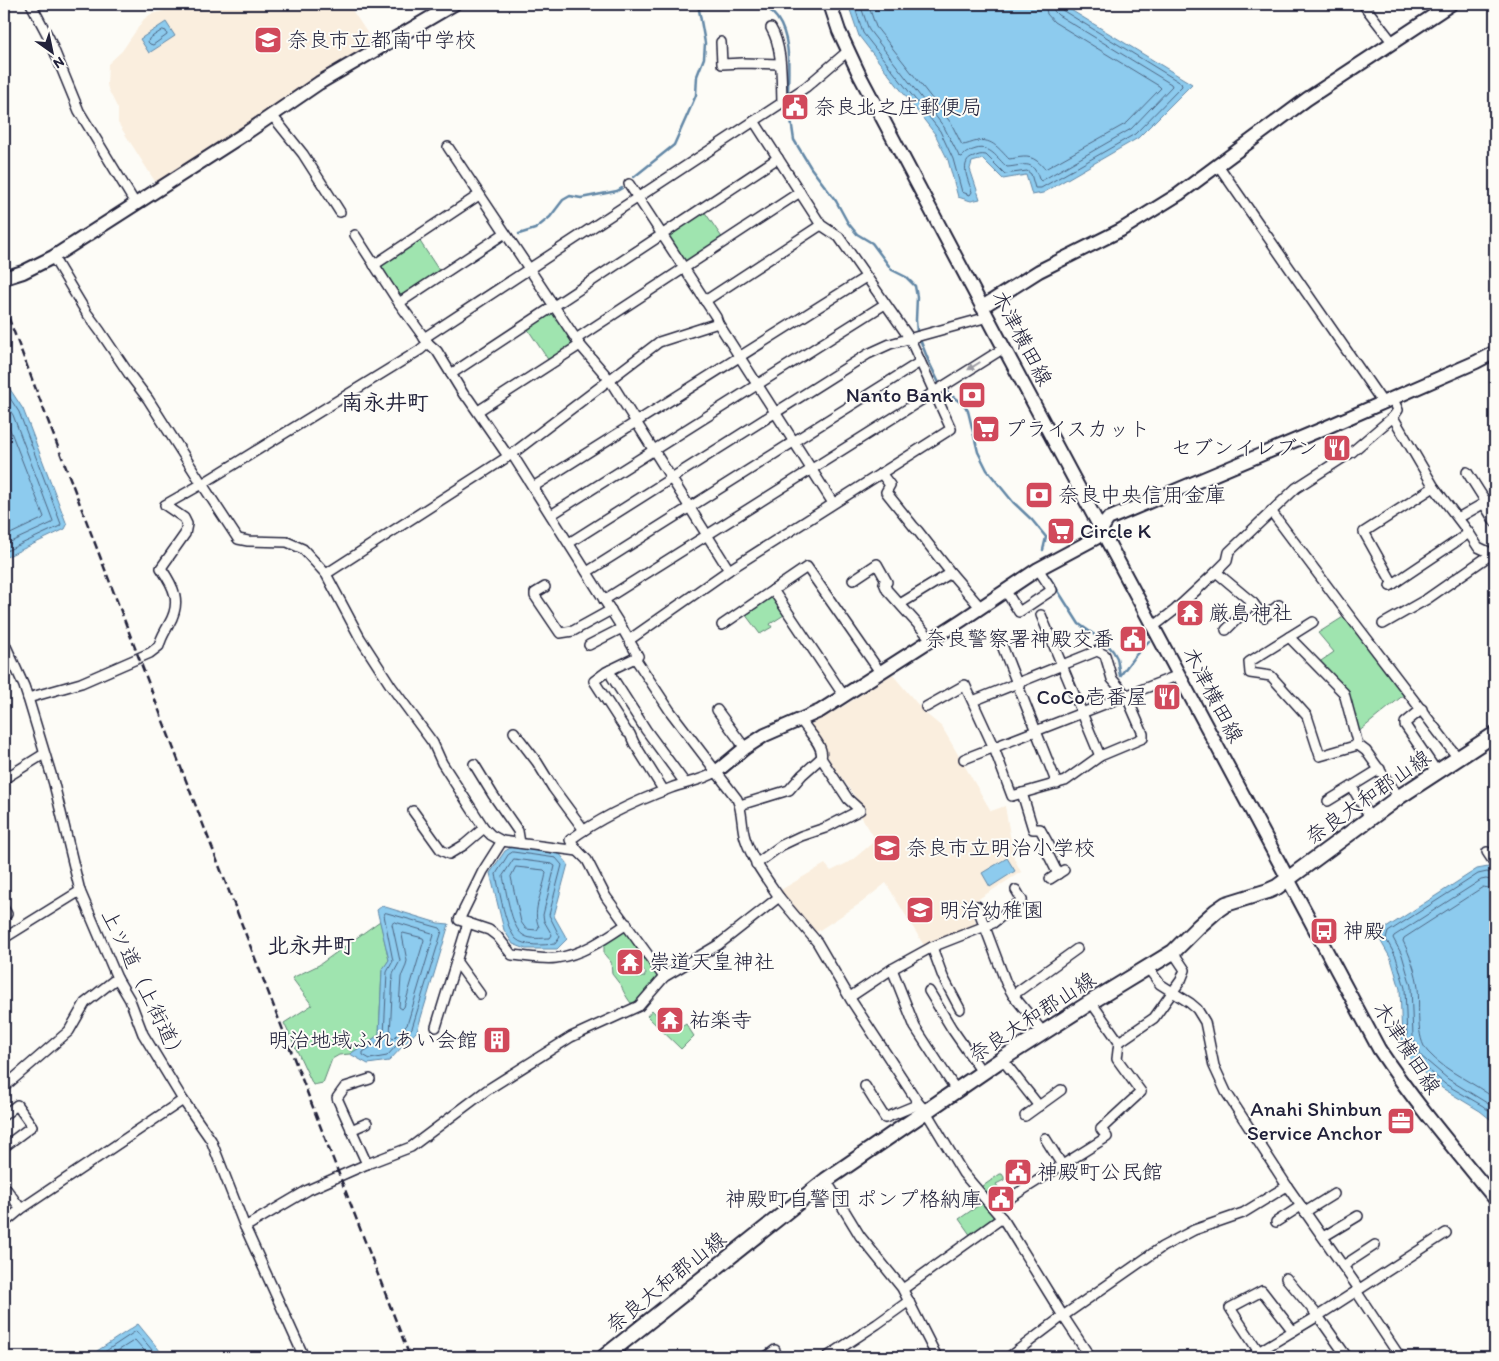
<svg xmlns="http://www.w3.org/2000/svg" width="1499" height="1361" font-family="Itim,'Klee One',sans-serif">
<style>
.built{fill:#faeede}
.green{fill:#9fe4af;stroke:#608375}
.water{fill:#8dcbee;stroke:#6287a6}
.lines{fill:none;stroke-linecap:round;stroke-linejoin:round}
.shore{stroke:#4d6683;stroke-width:1}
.stream{stroke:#6287a6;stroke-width:2.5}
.street-casing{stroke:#22223b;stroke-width:12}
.secondary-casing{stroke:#22223b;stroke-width:16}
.primary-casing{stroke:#22223b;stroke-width:18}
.street{stroke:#fdfcf7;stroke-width:9}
.secondary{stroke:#fdfcf7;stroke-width:12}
.primary{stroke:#fdfcf7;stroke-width:14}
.rail{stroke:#22223b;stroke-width:2.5;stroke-dasharray:8 4;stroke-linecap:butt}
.oneway{fill:#9a9aa2}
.labels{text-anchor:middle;stroke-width:4;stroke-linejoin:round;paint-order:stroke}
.poi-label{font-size:21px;fill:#22223b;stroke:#fdfcf7;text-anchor:start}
.street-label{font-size:21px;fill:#22223b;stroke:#fdfcf7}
.neighbourhood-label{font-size:22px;font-weight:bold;fill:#22223b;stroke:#fdfcf7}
</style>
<rect width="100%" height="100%" fill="#fdfcf7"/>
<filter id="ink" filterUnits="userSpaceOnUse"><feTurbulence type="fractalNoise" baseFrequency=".02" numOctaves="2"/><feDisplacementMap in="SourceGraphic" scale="10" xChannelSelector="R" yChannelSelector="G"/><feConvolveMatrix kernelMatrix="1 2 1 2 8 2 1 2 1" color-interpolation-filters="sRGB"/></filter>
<g filter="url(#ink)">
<!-- built -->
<g class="built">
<polygon points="176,4 348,4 374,43 328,69 218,143 156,183 118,123 118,109 108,89 107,84 108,64 122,51 144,19 151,14 163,11"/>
<polygon points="892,674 925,713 942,727 991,811 1005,806 1014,858 1021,872 969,905 974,915 976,924 945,937 925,947 886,883 861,903 815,933 805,925 779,891 825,864 831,871 851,861 876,840 859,813 864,809 829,760 825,745 811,724 844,706"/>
</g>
<!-- green -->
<g class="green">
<polygon points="704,211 723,239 688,262 683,260 669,239 670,234"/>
<polygon points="419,240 440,272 403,296 398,295 381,269 382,264"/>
<polygon points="549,313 555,314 572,340 571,346 549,361 527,328"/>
<polygon points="768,598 774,599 784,615 770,624 772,627 760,634 745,614"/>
<polygon points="1348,614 1405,694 1357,733 1346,692 1318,663 1334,652 1318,633"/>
<polygon points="380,921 389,960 382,971 379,1035 350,1054 339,1055 332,1059 323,1083 313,1085 284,1023 312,1005 292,978 319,965"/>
<path d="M623,927L639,948L635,952H627L629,955L626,963L629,968L634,969L637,978L644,977L646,973L643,969L638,966V963L643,959H647L657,971V977L639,1002L631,1003C629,1001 622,990 622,987L612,974L611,962L604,954V942Z"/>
<polygon points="652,1010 664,1023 672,1015 683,1026 686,1024 694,1036 681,1049 647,1016"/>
<polygon points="1000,1174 1002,1174 1004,1177 1004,1180 996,1184 1004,1195 1001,1203 993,1203 989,1197 988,1193 983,1191 983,1186"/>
<polygon points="985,1201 994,1215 993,1221 971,1236 959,1219"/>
</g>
<!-- water -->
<g class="water">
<polygon points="848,4 1061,4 1192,84 1138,138 1043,193 1032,195 1026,175 1003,179 983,159 972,162 970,169 980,199 971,201 958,197 948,160 935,134 859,36"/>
<polygon points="166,22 175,36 149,53 140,39"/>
<polygon points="4,380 23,409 67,525 65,529 4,558"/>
<polygon points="512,847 559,853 568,864 554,916 567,939 557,949 526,949 513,944 504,930 490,873 505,851"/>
<polygon points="1007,858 1015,871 990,887 982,873"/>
<polygon points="1488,867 1493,870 1495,873 1495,1123 1480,1111 1442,1088 1412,1063 1402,1039 1400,989 1391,959 1380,940 1383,930 1477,869"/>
<polygon points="382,906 438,923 449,924 417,1031 389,1061 368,1064 350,1054 379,1035 382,970 389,960 377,910"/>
<polygon points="138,1324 165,1357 88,1357"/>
</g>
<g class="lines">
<!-- shore -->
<g class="shore">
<path d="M854,4L863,33L940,131L953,159L962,192L970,195L972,192C969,182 958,161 974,157C978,155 981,154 986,155L1005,174L1027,171L1031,174L1035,188H1041L1135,134L1182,86L1181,83L1062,10L1059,7V4"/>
<path d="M860,4L869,30L944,127L959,156L962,157C966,152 970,151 976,149C990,145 997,158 1007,167C1024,166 1032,158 1039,179L1041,181L1131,129L1172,86L1171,84L1058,15L1054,11L1053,4"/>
<path d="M868,4L876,27L951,123L962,145C967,145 972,142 978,141C992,138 1000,150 1009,159C1019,158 1028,154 1037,161C1040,163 1043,167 1045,169L1127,123L1161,88L1159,86L1054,22L1047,14L1045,4"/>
<polygon points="163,30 166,31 167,35 153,45 150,44 148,42 149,39"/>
<polyline points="4,389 19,412 61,524 60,526 4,552"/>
<polyline points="4,401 13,415 53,521 52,523 4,545"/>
<polyline points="4,414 44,517 42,519 4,537"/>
<path d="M513,852L556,858L562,865L549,915L560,937L555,944C544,945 525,947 516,939C506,929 499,890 496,874L508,855Z"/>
<path d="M514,859L552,864L555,866L543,915L544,921L552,935L550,938C542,938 530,940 523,935C511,928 506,889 503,876Z"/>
<path d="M516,867L544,870L546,872C544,890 531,910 539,927L537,930L526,929L521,922L511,877Z"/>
<polyline points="1495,875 1487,872 1478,874 1388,932 1386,939 1396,957 1405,988 1407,1038 1416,1059 1445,1084 1483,1106 1495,1116"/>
<polyline points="1495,881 1486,879 1481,880 1394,936 1393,938 1402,955 1411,986 1413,1037 1421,1056 1448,1079 1495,1108"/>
<path d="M1495,889L1483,887L1404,938L1403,941C1409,953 1417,974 1418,988C1420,1007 1415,1038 1428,1052C1447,1073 1474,1082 1495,1099"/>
<polygon points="387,913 440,928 442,931 412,1028 387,1056 370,1059 363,1055 363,1052 382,1040 384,1036 387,972 393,961 384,915 385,913"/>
<polygon points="395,922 432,933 434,935 407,1025 393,1039 390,1036 393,974 400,961 392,924"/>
<polygon points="403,933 423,938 424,940 404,1007 402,1009 399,1007 401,977 405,968 407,961 402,935"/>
<polyline points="97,1357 136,1331 158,1357"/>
<polyline points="108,1357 135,1340 150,1357"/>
</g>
<!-- stream -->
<g class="stream">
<path d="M763,4C768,8 773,13 777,18C792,39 788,71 788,95"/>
<polyline points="788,100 794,140 811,168 836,201 848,223 857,234 872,243 892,270 906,277 915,286 917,297 916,320 917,332 929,362 940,385"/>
<polyline points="634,177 674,145 690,109 696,95 697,76 704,58 705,43 698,4"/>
<polyline points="519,234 535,229 550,217 563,200 570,196 581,198 617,191 622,188"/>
<polyline points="468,263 502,241"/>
<polyline points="943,389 965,406 968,411 978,452 987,470 1013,502 1032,520 1046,537 1043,550"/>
<polyline points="1048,575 1079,624 1106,643 1113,651 1117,658 1120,676 1134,657 1149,641"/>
</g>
<defs>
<g id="street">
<polyline points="31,4 49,38 79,111 135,203"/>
<polyline points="1363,4 1393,43"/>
<path d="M771,28C783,48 781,79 782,102"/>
<polyline points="721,42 722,64 743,63 780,64"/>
<polyline points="275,119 303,154 340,212"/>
<polyline points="448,147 580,345 609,379 729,570"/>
<polyline points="1218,165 1383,403"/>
<polyline points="629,184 716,317 718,323 833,503"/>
<polyline points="355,235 399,303 428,343 437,351 464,395 468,398 508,456"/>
<polyline points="374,265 479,195"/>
<polyline points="705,301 821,225"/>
<polyline points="399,303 505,233"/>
<polyline points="424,338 806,87 848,51"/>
<polyline points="576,339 800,192"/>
<polyline points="428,343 420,350 202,484 238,539 248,541 287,542 303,549 326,574 360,638 391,686 433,743 442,763 484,828 491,835 502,841 578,851"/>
<polyline points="451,374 778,158"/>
<polyline points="478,411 580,345"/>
<polyline points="1393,417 1434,487 1469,533 1478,547 1495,555"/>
<path d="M512,454L622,628L638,656L635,658L670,711L737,799C743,811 741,825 745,838C752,860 766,878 779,897"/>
<polyline points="1467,472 1486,502"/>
<polyline points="881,473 890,485 886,492 914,527 918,531 951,573 980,607"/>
<polyline points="533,487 866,277"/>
<polyline points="1484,504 1495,522"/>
<polyline points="1271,511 1348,614 1458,758"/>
<polyline points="551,515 885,304"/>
<polyline points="1458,518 1495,497"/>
<polyline points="569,543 868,354 890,344 988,317"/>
<polyline points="587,572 920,362"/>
<polyline points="1216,572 1253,603 1264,617 1279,605"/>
<polyline points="326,574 512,454 659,342 718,323"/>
<polyline points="853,580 877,564 887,582 884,583 887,590 931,639"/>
<polyline points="1393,584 1364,532 1434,487"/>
<polyline points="1390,586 1469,533"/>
<polyline points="545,587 535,593 535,596 560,633 573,631 611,610"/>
<polyline points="773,590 844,696"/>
<polyline points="1005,590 1019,612 1052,590 1038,569"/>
<polyline points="604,600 1004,348"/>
<polyline points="900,604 951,573"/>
<polyline points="1041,615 1100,756"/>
<polyline points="1313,622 1249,662 1250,673 1271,676 1307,716 1320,756 1358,745"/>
<polyline points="1383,624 1427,599 1493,553"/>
<polyline points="722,625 807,567 880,672"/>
<polyline points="1153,627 1175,610 1216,572 1227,561 1229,552 1296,488 1352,452 1393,417 1398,410 1393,399"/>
<polyline points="1226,630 1253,603"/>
<polyline points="1289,637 1344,693 1358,745 1366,751 1399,797"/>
<polyline points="629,640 729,570 951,429 910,339 839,237 821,225 754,121"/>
<polyline points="4,642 24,686 28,698 54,784 80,891 117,978 130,1000 143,1034 183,1100 211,1140 245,1227 304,1357"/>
<polyline points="589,645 622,628"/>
<polyline points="1003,648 1057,784"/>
<polyline points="635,658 606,672 594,681 627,732 630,734 634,743 664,791"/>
<polyline points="610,670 612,677 646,730 685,783"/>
<path d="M28,698L81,683L150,653L159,646C161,637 165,632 169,624C182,602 174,587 161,568L185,534L187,524L184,518L165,505L202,484L148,399L129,374L100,331L86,312L53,257"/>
<polyline points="926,707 965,685 994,748 1012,796 1065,781 1100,756 1143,738 1143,734 1126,695 1112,679 1105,655 1097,651 973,701"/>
<polyline points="1422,709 1405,723 1405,725 1437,772"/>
<polyline points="717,710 745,748"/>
<polyline points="514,732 537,762 553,788 584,830"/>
<polyline points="964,759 1179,675"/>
<polyline points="474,764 493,795 518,831 520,843"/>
<polyline points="4,779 44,754"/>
<polyline points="1352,787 1370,818"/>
<polyline points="1022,793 1033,829 1040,829 1050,847 1046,850 1058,874"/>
<polyline points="1328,801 1380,769"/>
<polyline points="740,805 789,790 802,775 821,758"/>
<polyline points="413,811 441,850 449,854 464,845 484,828"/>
<path d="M502,841L483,871L459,920L489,930L497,936L512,955C526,956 542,960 556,958C582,955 606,938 627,924"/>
<polyline points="1487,852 1495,864"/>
<path d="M756,864L782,845L801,836L825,828L860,810L848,799L821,758C825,746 807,731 801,720"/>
<polyline points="1050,879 1064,870"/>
<polyline points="977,906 1006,983 1013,995 1043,1032"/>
<polyline points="4,909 7,914 4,915"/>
<polyline points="6,937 80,891"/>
<polyline points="932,947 943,977 960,1009"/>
<polyline points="456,961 480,994"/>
<polyline points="1148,968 1160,984 1190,1003 1197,1009 1205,1022 1214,1066 1226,1092 1287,1186 1359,1289"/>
<polyline points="892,969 915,1027 956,1090"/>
<path d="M664,977L606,897L587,860L578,851L570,840C598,819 639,800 671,788C686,782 702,781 716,772"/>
<polyline points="929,991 952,1029 982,1072"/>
<polyline points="1013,995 1077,949"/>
<polyline points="850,997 892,969 932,947 993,923 1022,900 1016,890"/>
<polyline points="436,1027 468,923"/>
<polyline points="1119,1042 1154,1018 1181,980 1185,970 1173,952"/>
<polyline points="1002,1059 1039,1106"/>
<polyline points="865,1086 885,1118 919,1104"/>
<polyline points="4,1087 69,1031 85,1003 117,978"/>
<polyline points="4,1115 17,1105 32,1126 4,1147"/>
<polyline points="1025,1116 1061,1090"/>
<polyline points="351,1130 367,1123"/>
<polyline points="1045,1138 1062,1165"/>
<polyline points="367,1164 337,1098 345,1087 370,1079"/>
<polyline points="826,1180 860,1236 902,1288 937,1357"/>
<polyline points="4,1186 21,1209"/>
<polyline points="1488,1190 1495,1183"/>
<polyline points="994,1208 1107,1137 1101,1129 1141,1092 1117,1059 1119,1042 1091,1002"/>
<polyline points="1305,1212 1334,1194"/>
<polyline points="1276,1222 1301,1206"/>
<polyline points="4,1223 21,1209 183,1100"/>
<polyline points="245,1227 308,1190 367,1164 411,1147 487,1090 571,1037 639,1006 664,977 718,945 779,897 817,942 851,1000 919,1104 925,1110 963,1173 1005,1222 1063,1316 1090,1357"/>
<polyline points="1323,1237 1358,1216"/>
<polyline points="1343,1266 1375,1245"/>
<polyline points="1286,1278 1318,1316 1347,1357"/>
<polyline points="903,1289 1002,1218"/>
<polyline points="1356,1291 1400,1357"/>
<polyline points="1259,1352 1230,1308 1262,1291 1293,1331"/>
<polyline points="766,1357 775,1350"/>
<polyline points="827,1357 877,1324 909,1301"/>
<polyline points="1009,1357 1063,1316 1162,1247 1194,1230 1243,1213 1287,1186"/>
<polyline points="1250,1357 1318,1316 1446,1233"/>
</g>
<g id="secondary">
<path d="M830,4L839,31L860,76L1004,348L1379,1049C1414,1102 1455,1150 1495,1199"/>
<polyline points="4,278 23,272 53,257 246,133 319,83 454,4"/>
<polyline points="982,307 1039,271 1121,230 1179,194 1307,99 1451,4"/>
<polyline points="716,772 745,748 765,735 820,711 962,620 1038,569 1096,538 1108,519 1327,427 1476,362 1495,352"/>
</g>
<polyline id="primary" points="604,1357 826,1180 1002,1059 1091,1002 1173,952 1198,927 1216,911 1226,904 1268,891 1277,887 1399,797 1495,734"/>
</defs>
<!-- street casing -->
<use href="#street" class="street-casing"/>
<!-- secondary casing -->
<use href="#secondary" class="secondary-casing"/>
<!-- primary casing -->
<use href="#primary" class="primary-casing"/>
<!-- street -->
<use href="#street" class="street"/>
<!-- secondary -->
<use href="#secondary" class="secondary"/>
<!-- primary -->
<use href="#primary" class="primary"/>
<!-- rail -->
<polyline class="rail" points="4,306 178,760 410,1357"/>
</g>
<!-- one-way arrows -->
<defs><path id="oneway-solid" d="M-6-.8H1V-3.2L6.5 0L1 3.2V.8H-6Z" transform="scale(1.25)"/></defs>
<use class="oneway" href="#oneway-solid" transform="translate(974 366) rotate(148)"/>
</g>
<!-- icons -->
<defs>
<symbol id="school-square" viewBox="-11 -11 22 22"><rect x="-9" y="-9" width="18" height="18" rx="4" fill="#d1495b" stroke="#fdfcf7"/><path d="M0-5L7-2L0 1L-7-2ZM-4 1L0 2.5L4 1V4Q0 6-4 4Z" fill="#fff"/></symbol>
<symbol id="civic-square" viewBox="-11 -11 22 22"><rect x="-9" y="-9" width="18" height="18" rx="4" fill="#d1495b" stroke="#fdfcf7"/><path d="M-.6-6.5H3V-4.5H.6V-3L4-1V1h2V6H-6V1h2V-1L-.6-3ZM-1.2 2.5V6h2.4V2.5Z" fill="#fff"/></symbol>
<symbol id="bank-square" viewBox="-11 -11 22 22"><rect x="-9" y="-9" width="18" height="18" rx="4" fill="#d1495b" stroke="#fdfcf7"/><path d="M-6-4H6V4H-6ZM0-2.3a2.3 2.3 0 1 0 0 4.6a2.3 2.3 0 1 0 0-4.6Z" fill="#fff"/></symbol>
<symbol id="supermarket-square" viewBox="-11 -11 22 22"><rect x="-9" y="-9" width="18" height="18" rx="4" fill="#d1495b" stroke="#fdfcf7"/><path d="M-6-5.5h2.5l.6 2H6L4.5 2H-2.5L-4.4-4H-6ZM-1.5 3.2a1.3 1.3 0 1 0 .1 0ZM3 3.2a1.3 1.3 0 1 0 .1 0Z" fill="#fff"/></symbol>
<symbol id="restaurant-square" viewBox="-11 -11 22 22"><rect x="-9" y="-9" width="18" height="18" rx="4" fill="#d1495b" stroke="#fdfcf7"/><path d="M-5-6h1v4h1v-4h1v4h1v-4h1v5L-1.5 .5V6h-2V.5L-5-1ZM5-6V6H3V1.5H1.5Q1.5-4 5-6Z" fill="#fff"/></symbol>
<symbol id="temple-square" viewBox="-11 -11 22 22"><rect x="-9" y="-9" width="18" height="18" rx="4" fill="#d1495b" stroke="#fdfcf7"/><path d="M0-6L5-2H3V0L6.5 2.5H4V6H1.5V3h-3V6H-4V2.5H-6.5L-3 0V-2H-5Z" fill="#fff"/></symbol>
<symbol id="bus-square" viewBox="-11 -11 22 22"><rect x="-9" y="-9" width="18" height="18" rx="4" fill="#d1495b" stroke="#fdfcf7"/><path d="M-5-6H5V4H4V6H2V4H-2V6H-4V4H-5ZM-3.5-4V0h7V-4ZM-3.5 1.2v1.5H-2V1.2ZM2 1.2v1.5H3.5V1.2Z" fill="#fff"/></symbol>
<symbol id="building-square" viewBox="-11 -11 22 22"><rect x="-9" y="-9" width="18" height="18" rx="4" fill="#d1495b" stroke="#fdfcf7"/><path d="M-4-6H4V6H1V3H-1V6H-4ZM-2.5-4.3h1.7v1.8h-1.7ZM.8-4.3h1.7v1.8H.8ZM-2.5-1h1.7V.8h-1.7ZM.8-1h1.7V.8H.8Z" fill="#fff"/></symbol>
<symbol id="office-square" viewBox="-11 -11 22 22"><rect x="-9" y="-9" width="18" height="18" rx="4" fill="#d1495b" stroke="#fdfcf7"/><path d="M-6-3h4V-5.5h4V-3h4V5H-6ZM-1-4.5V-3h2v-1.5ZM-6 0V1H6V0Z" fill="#fff"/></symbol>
</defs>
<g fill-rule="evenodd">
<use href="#school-square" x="252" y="24" width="32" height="32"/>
<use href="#civic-square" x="779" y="91" width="32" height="32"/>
<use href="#bank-square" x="956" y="379" width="32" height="32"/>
<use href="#supermarket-square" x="970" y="413" width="32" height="32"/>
<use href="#restaurant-square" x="1321" y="432" width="32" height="32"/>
<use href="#bank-square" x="1023" y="479" width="32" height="32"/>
<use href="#supermarket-square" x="1045" y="515" width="32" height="32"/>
<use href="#temple-square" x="1174" y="597" width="32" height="32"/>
<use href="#civic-square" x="1117" y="623" width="32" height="32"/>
<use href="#restaurant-square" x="1151" y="681" width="32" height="32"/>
<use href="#school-square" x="871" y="832" width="32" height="32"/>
<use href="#school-square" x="904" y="894" width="32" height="32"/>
<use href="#bus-square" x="1308" y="915" width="32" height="32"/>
<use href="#temple-square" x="614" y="946" width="32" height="32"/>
<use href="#temple-square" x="654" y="1004" width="32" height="32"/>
<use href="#building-square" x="481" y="1024" width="32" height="32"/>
<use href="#office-square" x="1385" y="1105" width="32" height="32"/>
<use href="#civic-square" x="1002" y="1156" width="32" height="32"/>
<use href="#civic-square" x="985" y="1183" width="32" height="32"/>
</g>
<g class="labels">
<!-- poi labels -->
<g class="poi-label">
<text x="287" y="47">奈良市立都南中学校</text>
<text x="814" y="114">奈良北之庄郵便局</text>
<text x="953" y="402" text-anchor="end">Nanto Bank</text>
<text x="1005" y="436">プライスカット</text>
<text x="1318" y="455" text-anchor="end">セブンイレブン</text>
<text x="1058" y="502">奈良中央信用金庫</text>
<text x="1080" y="538">Circle K</text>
<text x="1209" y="620">厳島神社</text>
<text x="1114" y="646" text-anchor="end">奈良警察署神殿交番</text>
<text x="1148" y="704" text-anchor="end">CoCo壱番屋</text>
<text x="906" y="855">奈良市立明治小学校</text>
<text x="939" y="917">明治幼稚園</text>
<text x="1343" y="938">神殿</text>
<text x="649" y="969">崇道天皇神社</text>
<text x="689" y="1027">祐楽寺</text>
<text x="478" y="1047" text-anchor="end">明治地域ふれあい会館</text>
<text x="1382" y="1116" text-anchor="end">Anahi Shinbun<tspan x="1382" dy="24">Service Anchor</tspan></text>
<text x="1037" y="1179">神殿町公民館</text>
<text x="982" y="1206" text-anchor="end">神殿町自警団 ポンプ格納庫</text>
</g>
<!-- street labels -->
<g class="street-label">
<text transform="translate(1022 338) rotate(62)" y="7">木津横田線</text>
<text transform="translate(1213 695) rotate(62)" y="7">木津横田線</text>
<text transform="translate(1368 797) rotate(-35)" y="7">奈良大和郡山線</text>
<text transform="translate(144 986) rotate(64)" y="7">上ツ道（上街道）</text>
<text transform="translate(1032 1017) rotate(-33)" y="7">奈良大和郡山線</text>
<text transform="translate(1407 1048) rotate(57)" y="7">木津横田線</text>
<text transform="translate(666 1282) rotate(-39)" y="7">奈良大和郡山線</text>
</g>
<!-- neighbourhood labels -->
<g class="neighbourhood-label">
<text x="385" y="410">南永井町</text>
<text x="311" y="953">北永井町</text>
</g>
</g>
<!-- margin -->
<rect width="1499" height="1361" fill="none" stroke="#fdfcf7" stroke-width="20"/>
<rect x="10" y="10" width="1479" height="1341" fill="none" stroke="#22223b" stroke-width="2" filter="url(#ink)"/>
<!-- north arrow -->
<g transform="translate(52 52) rotate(147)" stroke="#fdfcf7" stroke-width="4" paint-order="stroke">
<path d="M0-4L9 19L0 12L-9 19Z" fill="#22223b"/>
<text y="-8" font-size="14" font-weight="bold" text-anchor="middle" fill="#22223b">N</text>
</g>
</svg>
